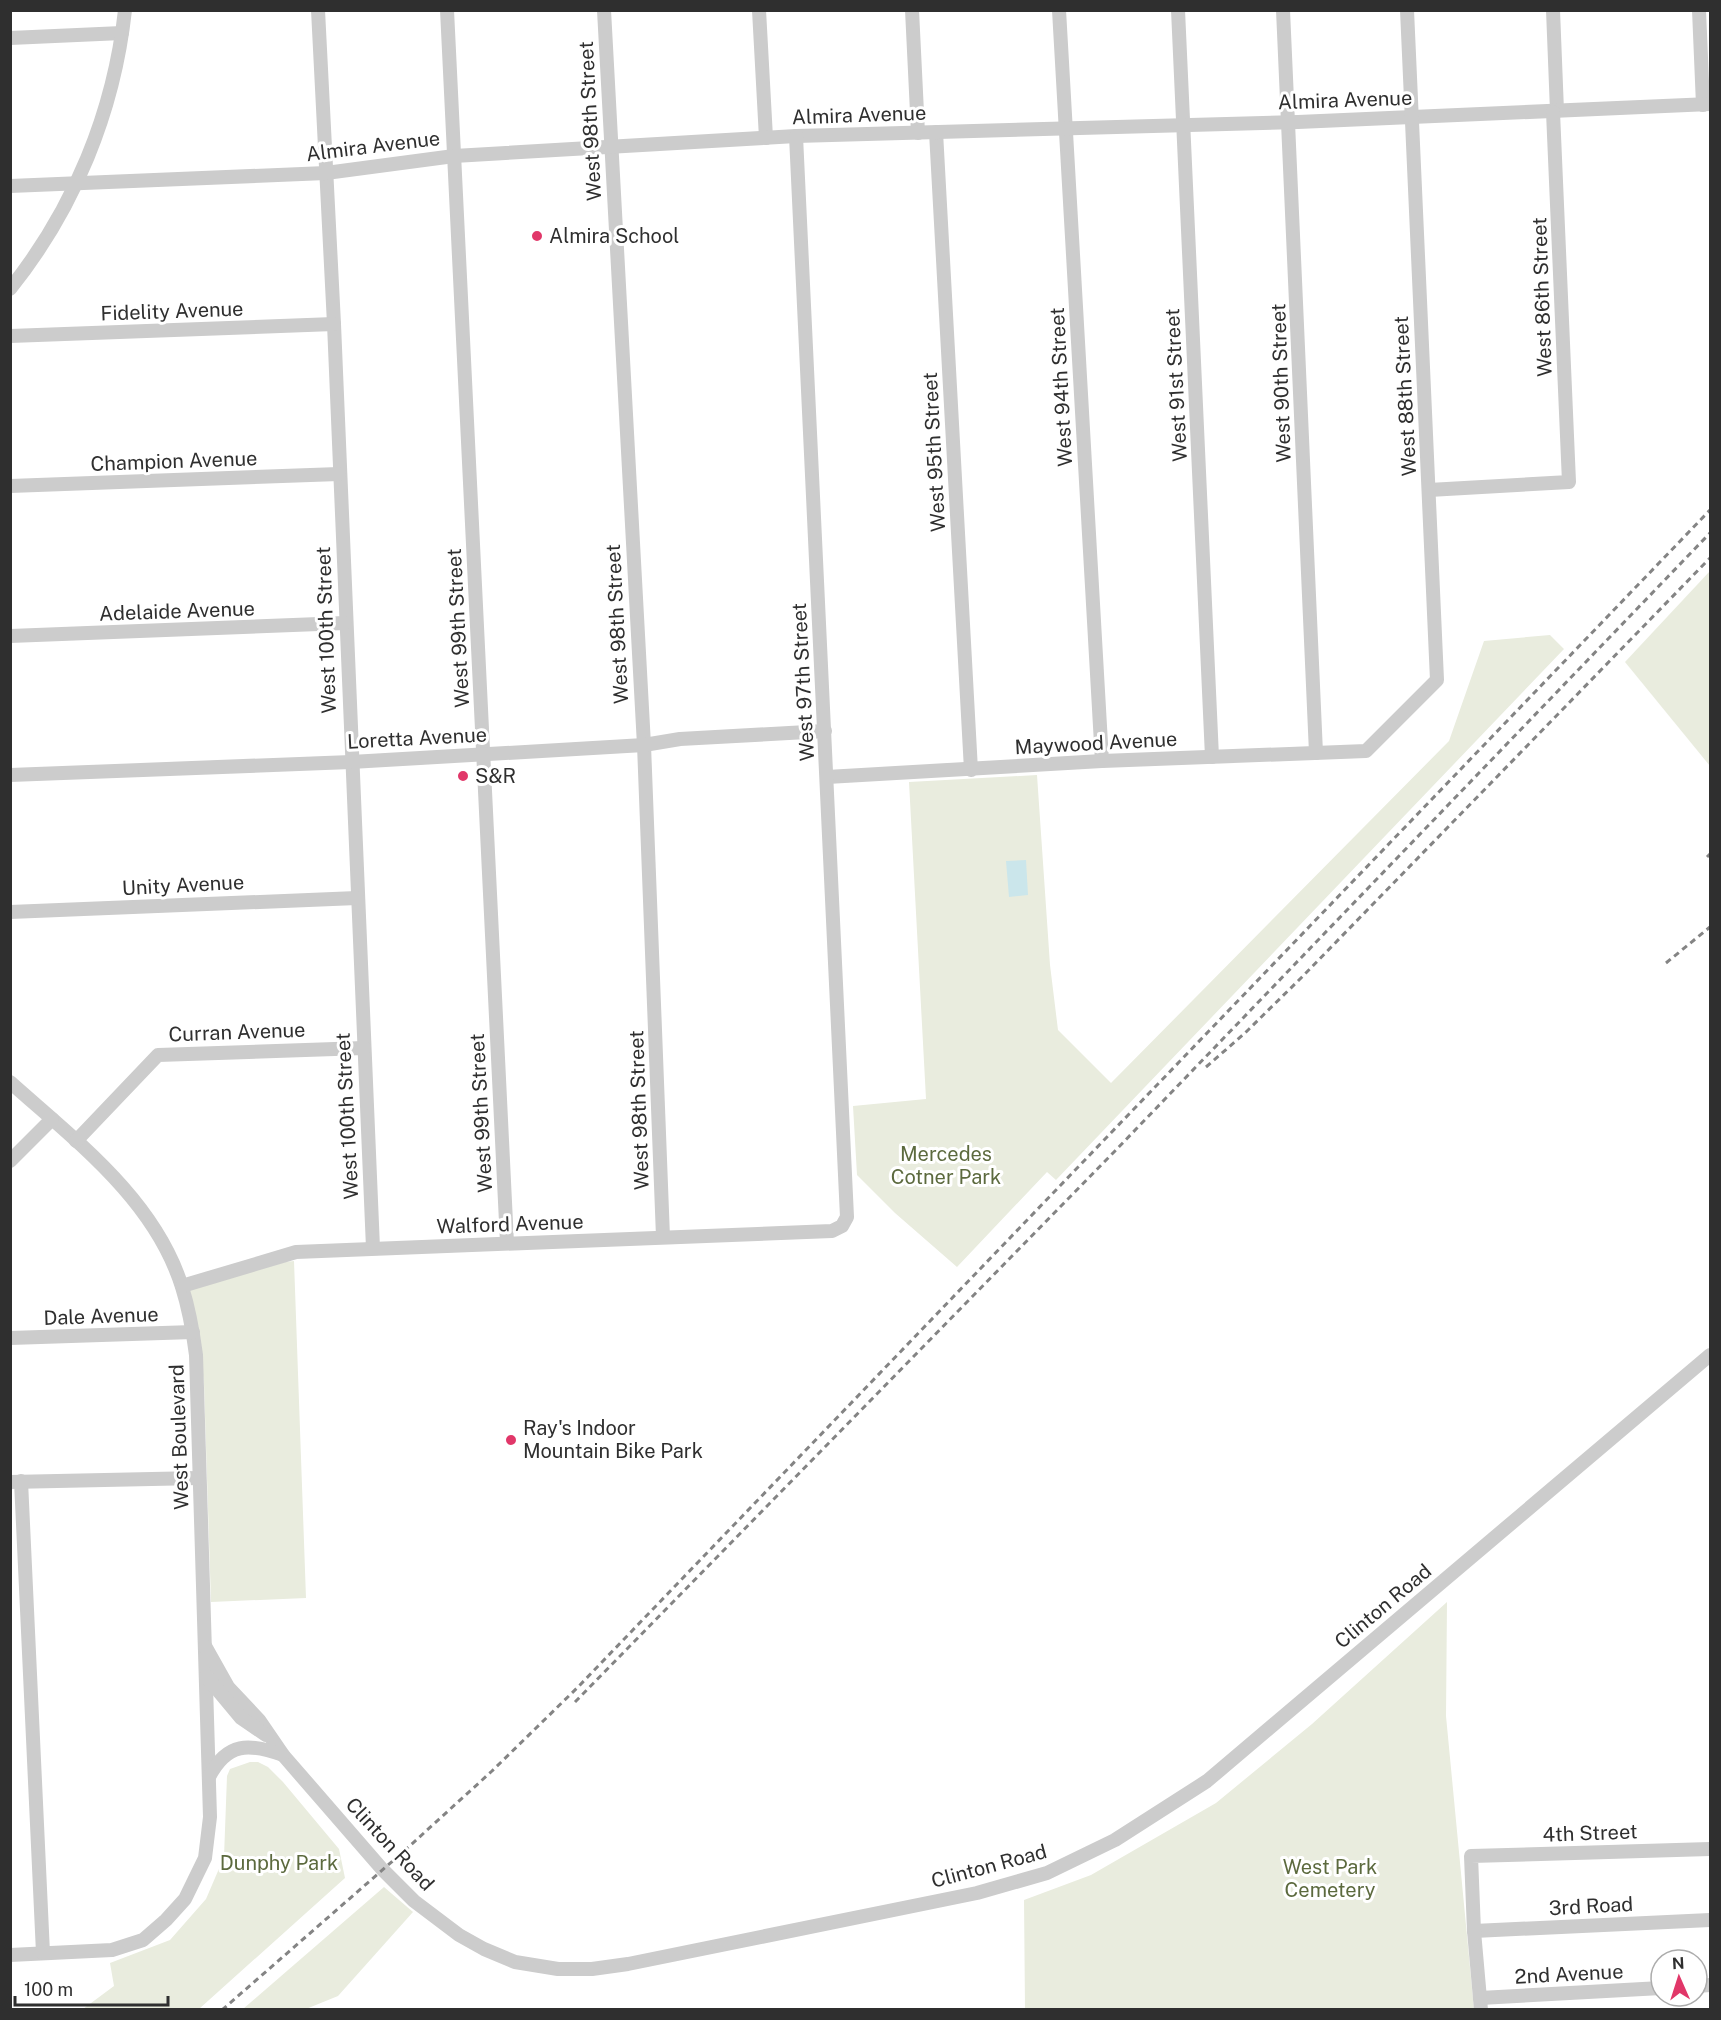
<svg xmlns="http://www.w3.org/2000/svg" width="1721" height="2020" font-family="'Public Sans',sans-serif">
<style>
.green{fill:#e9ecde}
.water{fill:#cbe6eb}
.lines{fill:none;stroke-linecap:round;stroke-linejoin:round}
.minor{stroke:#ccc;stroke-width:14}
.rail{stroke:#848484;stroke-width:3;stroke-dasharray:6 4.5;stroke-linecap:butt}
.poi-dot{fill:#e13769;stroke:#fff;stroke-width:2}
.labels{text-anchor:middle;stroke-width:6;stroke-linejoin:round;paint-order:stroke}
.street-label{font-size:20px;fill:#2f2f2f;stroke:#fff}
.poi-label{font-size:20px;fill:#2f2f2f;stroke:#fff;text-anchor:start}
.park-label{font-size:20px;fill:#5c6a3e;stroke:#fff}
</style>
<rect width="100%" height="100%" fill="#fff"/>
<!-- green -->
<g class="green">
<polygon points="1710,571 1710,766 1625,662"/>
<polygon points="1550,635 1564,649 1056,1180 1047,1172 957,1267 895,1213 857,1175 853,1106 926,1099 909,782 1037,775 1050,965 1058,1030 1111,1083 1449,741 1484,641"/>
<polygon points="294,1261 306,1598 211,1602 204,1384 199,1339 189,1290 285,1262"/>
<polygon points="1447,1602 1446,1716 1474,2009 1025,2009 1024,1900 1091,1875 1216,1803 1312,1724"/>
<polygon points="250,1762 258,1762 268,1767 283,1782 339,1849 345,1878 199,2009 83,2009 114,1986 110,1963 170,1940 206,1899 224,1857 227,1776 230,1769"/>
<polygon points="384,1887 413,1912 338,1996 306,2009 243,2009"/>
</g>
<!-- water -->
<polygon class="water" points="1026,860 1028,895 1009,897 1006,861"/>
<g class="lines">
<!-- minor -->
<g class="minor">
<polyline points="318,10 334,324 373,1248"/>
<polyline points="447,10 507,1243"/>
<polyline points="604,10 644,745 663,1237"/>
<polyline points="759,10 766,138"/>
<polyline points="912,10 918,133"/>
<polyline points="1059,10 1102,761"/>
<polyline points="1178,10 1212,757"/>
<polyline points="1283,10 1316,753"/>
<polyline points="1553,10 1557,111"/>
<polyline points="1699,10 1703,105"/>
<polyline points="10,38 122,33"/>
<polyline points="936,132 971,770"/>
<polyline points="10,186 326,173 454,156 796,136 1298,122 1710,104"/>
<path d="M10,289C74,209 114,112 125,10"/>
<polyline points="10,336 334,324"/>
<polyline points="10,486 339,474"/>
<polyline points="1429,490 1569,482 1553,112"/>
<polyline points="10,636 345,623"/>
<polyline points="10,775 351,762 644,745 680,739 825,731"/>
<polyline points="827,777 1102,761 1366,751 1437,680 1407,10"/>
<polyline points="10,912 357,898"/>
<path d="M10,1082C76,1141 155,1200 182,1287C189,1309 193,1332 196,1355L210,1817L205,1858L185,1899L166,1920L143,1940L112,1950L10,1955"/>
<polyline points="76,1141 158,1055 364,1048"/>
<polyline points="10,1161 52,1119"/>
<polyline points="182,1286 296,1252 832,1231 842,1226 847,1217 796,136"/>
<polyline points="10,1338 193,1332"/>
<polyline points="21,1481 43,1953"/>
<polyline points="10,1482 199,1478"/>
<polyline points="205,1646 228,1687 259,1720 283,1755 382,1869 414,1901 459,1935 484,1949 515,1962 558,1969 592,1969 628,1964 977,1893 1047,1873 1115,1840 1207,1781 1710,1355"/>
<polyline points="206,1676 241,1718 266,1735"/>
<path d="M209,1777C227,1742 249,1743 283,1755"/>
<polyline points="1474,1931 1710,1920"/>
<polyline points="1697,1986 1710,1985"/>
<polyline points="1480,1998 1661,1988"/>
<polyline points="1481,2010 1474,1931 1471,1856 1710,1849"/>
</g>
<!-- rail -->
<g class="rail">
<polyline points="1707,857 1710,854"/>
<polyline points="1666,963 1710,927"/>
<polyline points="1206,1067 1245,1033 1302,977 1710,558"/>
<polyline points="575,1702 1114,1152 1710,533"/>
<polyline points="222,2010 403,1852 492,1771 578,1687 1710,510"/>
</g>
</g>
<!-- markers -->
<g class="poi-dot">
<circle cx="537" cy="236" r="6"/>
<circle cx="463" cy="776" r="6"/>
<circle cx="511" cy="1440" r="6"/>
</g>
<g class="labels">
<!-- street labels -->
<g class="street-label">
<text transform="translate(1345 100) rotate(-2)" y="7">Almira Avenue</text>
<text transform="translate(859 115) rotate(-2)" y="7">Almira Avenue</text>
<text transform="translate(590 121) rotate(-93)" y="7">West 98th Street</text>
<text transform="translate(373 146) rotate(-7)" y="7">Almira Avenue</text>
<text transform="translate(1542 297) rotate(-92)" y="7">West 86th Street</text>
<text transform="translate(172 311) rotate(-2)" y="7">Fidelity Avenue</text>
<text transform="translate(1281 383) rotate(-92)" y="7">West 90th Street</text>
<text transform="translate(1176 385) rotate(-93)" y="7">West 91st Street</text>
<text transform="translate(1061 387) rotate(-93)" y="7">West 94th Street</text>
<text transform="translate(1405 396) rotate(-93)" y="7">West 88th Street</text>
<text transform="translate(934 452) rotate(-93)" y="7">West 95th Street</text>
<text transform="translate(174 461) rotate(-2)" y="7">Champion Avenue</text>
<text transform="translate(177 611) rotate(-2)" y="7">Adelaide Avenue</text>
<text transform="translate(617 624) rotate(-93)" y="7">West 98th Street</text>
<text transform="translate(458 628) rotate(-93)" y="7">West 99th Street</text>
<text transform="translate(326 630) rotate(-92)" y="7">West 100th Street</text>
<text transform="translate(803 682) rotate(-93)" y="7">West 97th Street</text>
<text transform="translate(417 738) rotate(-3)" y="7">Loretta Avenue</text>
<text transform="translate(1096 743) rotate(-3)" y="7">Maywood Avenue</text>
<text transform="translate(183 885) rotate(-3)" y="7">Unity Avenue</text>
<text transform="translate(237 1032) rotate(-2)" y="7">Curran Avenue</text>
<text transform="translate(639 1110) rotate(-92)" y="7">West 98th Street</text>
<text transform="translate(481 1113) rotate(-93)" y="7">West 99th Street</text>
<text transform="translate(347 1116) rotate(-93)" y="7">West 100th Street</text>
<text transform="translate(510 1224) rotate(-2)" y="7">Walford Avenue</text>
<text transform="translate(101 1316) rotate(-2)" y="7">Dale Avenue</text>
<text transform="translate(179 1437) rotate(-92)" y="7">West Boulevard</text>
<text transform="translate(1383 1606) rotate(-40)" y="7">Clinton Road</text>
<text transform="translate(1590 1833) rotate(-2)" y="7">4th Street</text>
<text transform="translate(390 1844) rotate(47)" y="7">Clinton Road</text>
<text transform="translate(989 1866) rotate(-15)" y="7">Clinton Road</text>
<text transform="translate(1591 1906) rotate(-3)" y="7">3rd Road</text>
<text transform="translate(1569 1974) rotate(-3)" y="7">2nd Avenue</text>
</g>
<!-- poi labels -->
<g class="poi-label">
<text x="549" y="243">Almira School</text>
<text x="475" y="783">S&amp;R</text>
<text x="523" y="1435">Ray's Indoor<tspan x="523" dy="23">Mountain Bike Park</tspan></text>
</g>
<!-- park labels -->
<g class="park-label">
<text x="946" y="1161">Mercedes<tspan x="946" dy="23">Cotner Park</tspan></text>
<text x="279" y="1870">Dunphy Park</text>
<text x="1330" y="1874">West Park<tspan x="1330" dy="23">Cemetery</tspan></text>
</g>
</g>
<!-- border -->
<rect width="1721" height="2020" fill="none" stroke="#2f2f2f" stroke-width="24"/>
<!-- north arrow -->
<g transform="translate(1679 1978) rotate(357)"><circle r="28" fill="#ffffff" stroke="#acacac" stroke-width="1.5"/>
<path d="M0-4.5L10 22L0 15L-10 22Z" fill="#e13769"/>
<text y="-9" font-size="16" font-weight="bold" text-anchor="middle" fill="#2f2f2f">N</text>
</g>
<!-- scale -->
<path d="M15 1996v9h153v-9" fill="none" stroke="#2f2f2f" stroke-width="3"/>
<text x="24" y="1996" font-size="18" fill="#2f2f2f" stroke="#ffffff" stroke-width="4.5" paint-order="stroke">100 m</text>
</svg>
